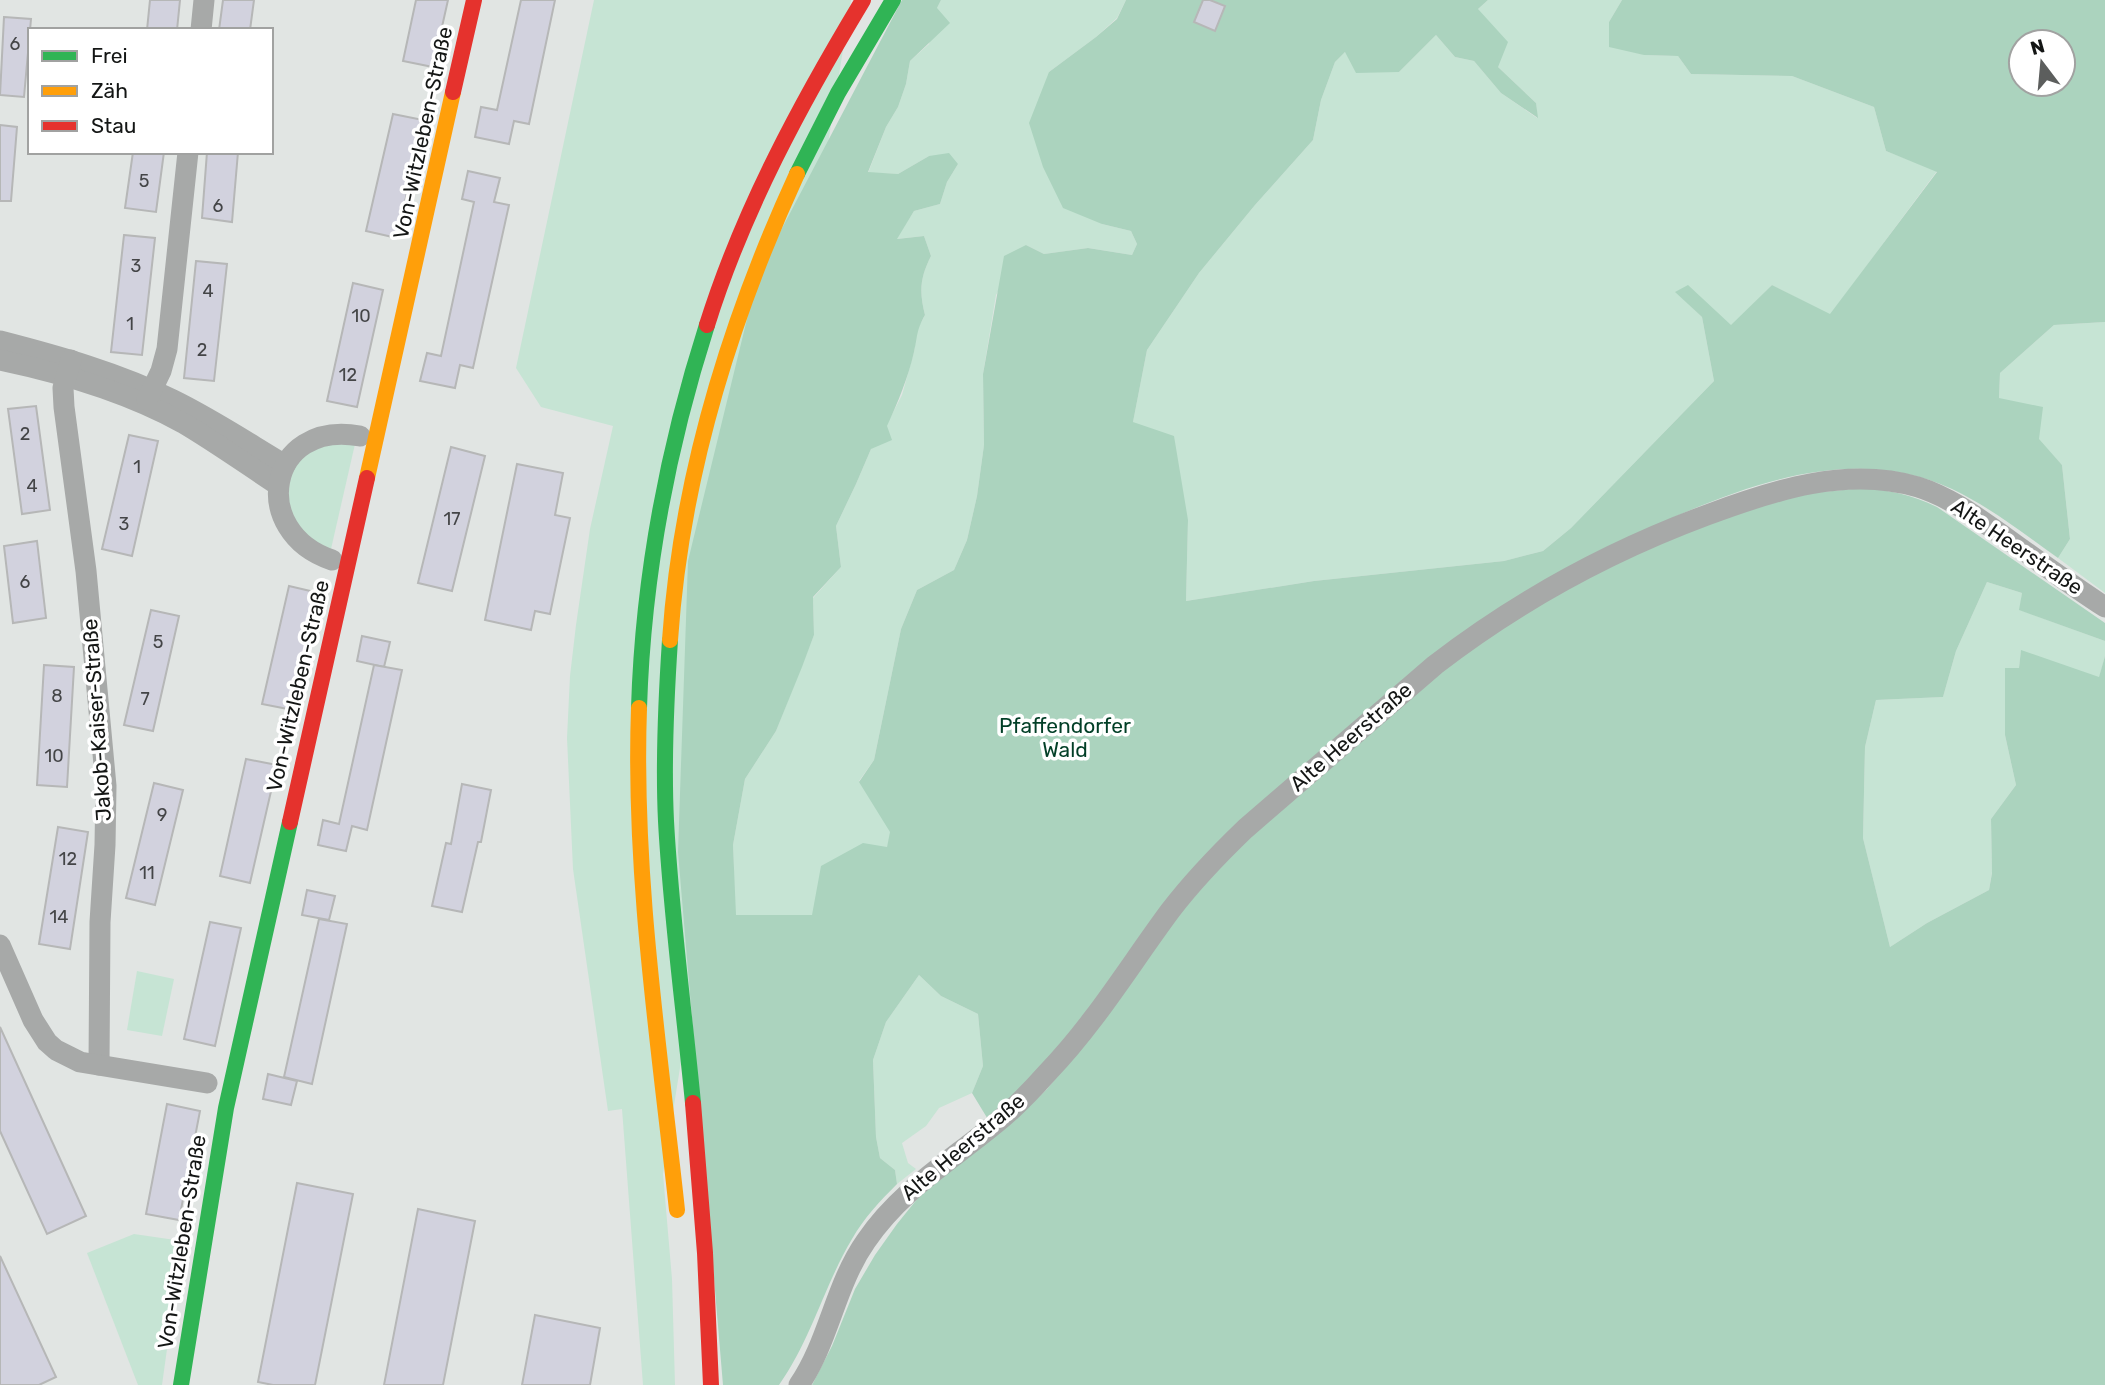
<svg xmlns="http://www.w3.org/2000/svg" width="2105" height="1385" font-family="Rubik,sans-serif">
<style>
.green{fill:#c6e4d4}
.forest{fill:#abd3be;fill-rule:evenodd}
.building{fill:#d2d2de;stroke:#b6b7b7;stroke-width:2}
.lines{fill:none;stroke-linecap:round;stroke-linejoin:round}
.street{stroke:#a7a9a8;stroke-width:21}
.fast{stroke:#30b455;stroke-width:16}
.slow{stroke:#ff9f0a;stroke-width:16}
.jam{stroke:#e5322d;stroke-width:16}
.labels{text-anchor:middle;stroke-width:7;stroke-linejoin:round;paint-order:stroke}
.number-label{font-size:18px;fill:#444547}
.street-label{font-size:21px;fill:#141615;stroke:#fff}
.park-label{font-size:21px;fill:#023f27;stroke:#fff}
</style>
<rect width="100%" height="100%" fill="#e1e5e3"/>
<!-- green -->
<g class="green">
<polygon points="594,0 851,0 663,1174 672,1279 675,1385 643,1385 622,1109 608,1111 573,869 567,738 570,676 576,625 590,529 613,426 541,407 516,368"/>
<path d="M941,0H1126L1117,18L1096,37L1049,72L1102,224L1131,231L1137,244L1132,255L1088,248L1044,254L1026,245L996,295L983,374L984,445L977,496L967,540L954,570L917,590L901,629L874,760L859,781L891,832L887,848L812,915H735L733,845L745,779L776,731L814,635L813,598L841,567L836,526L856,484L871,449L886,426L902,395L914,352L917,330L925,315C919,291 920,278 931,256L924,236L896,239L914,211L940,204L947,182L958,164L929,156L898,174L868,173L886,127L898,107L906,84L910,61L929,44L937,8Z"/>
<polygon points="1488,0 1622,0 1609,22 1644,55 1678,56 1691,74 1792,76 1874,107 1886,151 1937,171 1830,315 1772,285 1731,326 1688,286 1676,292 1702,317 1714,381 1571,528 1543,551 1504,561 1314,581 1186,601 1188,520 1133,422 1147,350 1199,273 1255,205 1313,140 1321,100 1335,62 1345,52 1399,72 1436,35 1455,57 1474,61 1501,93 1537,118 1536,103 1498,67 1478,9"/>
<polygon points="2105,322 2105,593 2058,558 2070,539 2062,465 1999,398 2000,373 2054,325"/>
<polygon points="325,444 355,444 331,549 305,537 287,504 291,471 309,451"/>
<polygon points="1987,582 2022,593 2020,610 2105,641 2105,656 2099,678 2021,651 2019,668 2005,668 2005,735 2016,785 1991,819 1992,872 1989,890 1927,923 1890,947 1863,838 1865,747 1876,700 1943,697 1956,651"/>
<polygon points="137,971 174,979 162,1036 127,1030"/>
<polygon points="919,975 941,996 978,1014 983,1066 972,1093 939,1108 926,1126 902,1143 908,1163 916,1169 897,1184 895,1170 880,1158 876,1137 873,1060 886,1022"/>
<polygon points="134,1234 182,1241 162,1385 138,1385 87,1253"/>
</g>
<!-- forest -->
<g class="forest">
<path d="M902,0H941L937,8L950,23L910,61L906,84L898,107L886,127L868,172L898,174L929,156L949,153L958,164L947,182L940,204L914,211L897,239L924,236L931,256C920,278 919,291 925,315C916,331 918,335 914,352C908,378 898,402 887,426L892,440L871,449L856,484L836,526L841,567L813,597L814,635L802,667L776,731L745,779L733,845L736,915H812L821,866L863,843L887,847L890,832L859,782L874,760L901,629L917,590L954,570L967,540L977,496L984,445L983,374L1004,256L1026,245L1044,254L1088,248L1132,255L1137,244L1131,231L1102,224L1063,208L1043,167L1029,123L1049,72L1096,37L1117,19L1126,0H1488L1478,9L1508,42L1498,67L1536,103L1538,118L1501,93L1474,61L1455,57L1436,35L1399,72L1356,73L1345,52L1335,62L1321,100L1313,140L1255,205L1199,273L1147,350L1133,422L1174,436L1188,520L1186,601L1314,581L1504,561L1543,551L1571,528L1714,381L1702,317L1675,292L1688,285L1731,325L1772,285L1830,314L1937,172L1886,151L1874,107L1792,76L1691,74L1678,56L1644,55L1609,47V22L1622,0H2105V322L2054,325L2000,373L1999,398L2043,407L2039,439L2062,465L2070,539L2058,558C2024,534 1990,507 1952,489C1835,435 1709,501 1602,550L1245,817L1072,1034L989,1121L972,1093L983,1066L978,1014L941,996L919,975L886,1022L873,1060L876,1137L880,1158L895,1170L897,1184C880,1201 864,1218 852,1239C824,1286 811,1340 779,1385H723L678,852L688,561L758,274ZM2021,42H2063V84H2021Z"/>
<path d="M1863,488C1890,490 1912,495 1937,507L2105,623V641L2019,610L2022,593L1987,582L1956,651L1943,697L1876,700L1865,747L1863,838L1890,947L1927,923L1989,890L1992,873L1991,819L2016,785L2005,735V668H2019L2021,650L2099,677L2105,656V1385H812L832,1346L855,1289L875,1255L897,1224L918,1198L936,1180L1007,1127L1047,1089L1096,1029L1166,930L1251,830L1467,649L1586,573L1674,535L1792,495Z"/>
</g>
<!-- building -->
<g class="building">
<polygon points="150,0 180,0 177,30 147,30"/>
<polygon points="223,0 254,0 250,30 219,30"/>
<polygon points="416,0 448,0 433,67 403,61"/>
<polygon points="521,0 555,0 529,124 514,121 509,144 475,137 481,107 497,110"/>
<polygon points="1203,0 1210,0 1225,6 1215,31 1194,22"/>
<polygon points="4,17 31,19 24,97 0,95"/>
<polygon points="393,114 423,120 397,238 366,231"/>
<polygon points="0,125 17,127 11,201 0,201"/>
<polygon points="133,152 164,152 156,212 125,208"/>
<polygon points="207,152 238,152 232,222 202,218"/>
<polygon points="468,171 500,178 494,202 509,205 473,368 460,365 455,388 420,381 427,353 441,356 474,202 462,199"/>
<polygon points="124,235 155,238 142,355 111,352"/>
<polygon points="196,261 227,264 214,381 184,378"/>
<polygon points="353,283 383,290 357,407 327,401"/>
<polygon points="36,406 50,510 22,514 8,409"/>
<polygon points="129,435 158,441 132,556 102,549"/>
<polygon points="451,447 485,456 452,591 418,583"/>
<polygon points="517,464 563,473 555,515 570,518 550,614 535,611 531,630 485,620"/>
<polygon points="37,541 46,618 13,623 4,546"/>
<polygon points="289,586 319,593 293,710 262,704"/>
<polygon points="151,610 179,616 153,731 124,725"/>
<polygon points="362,636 390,642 384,667 357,661"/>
<polygon points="44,665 74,667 67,787 37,785"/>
<polygon points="374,665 402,670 367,830 352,826 346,851 318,845 323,820 339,824"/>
<polygon points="246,759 277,765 250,883 220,876"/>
<polygon points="154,783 183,790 155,905 126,898"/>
<polygon points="462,784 491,790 481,842 478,842 462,912 432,906 446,843 451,844"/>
<polygon points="58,827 88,832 70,949 39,944"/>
<polygon points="307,890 335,896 329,920 302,915"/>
<polygon points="319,919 347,924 312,1084 284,1077"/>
<polygon points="210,922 241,928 215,1046 184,1039"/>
<polygon points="0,1027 86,1216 47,1234 0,1131"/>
<polygon points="268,1074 297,1081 291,1105 263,1099"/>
<polygon points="167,1104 200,1111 179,1220 146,1214"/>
<polygon points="297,1183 353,1194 315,1385 273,1385 258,1382"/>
<polygon points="418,1209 475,1221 443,1385 384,1385"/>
<polygon points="0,1256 56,1377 39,1385 0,1385"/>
<polygon points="535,1315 600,1328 590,1385 522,1385"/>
</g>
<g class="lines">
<!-- street -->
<g class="street">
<polyline points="201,30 204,0"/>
<path d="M0,341C58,356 119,373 173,400C212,419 248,443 285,465"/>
<path d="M0,360C62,373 127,392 183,423C215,442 246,464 278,485"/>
<polyline points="71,360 63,388 64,407 86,571 106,786 105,845 100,922 99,1065"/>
<polyline points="147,400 161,371 167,349 188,152"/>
<path d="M332,560C248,532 267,419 360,436"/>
<polyline points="0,945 33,1020 47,1042 56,1050 80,1062 207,1083"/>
<path d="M799,1385C829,1341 835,1285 866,1241C900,1191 949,1162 995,1124C1014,1109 1032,1090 1048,1072C1095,1023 1130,965 1170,911C1193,881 1218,855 1245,829L1435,665C1518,601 1610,551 1707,515C1774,490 1847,466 1918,487C1950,497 1978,518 2005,537C2038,561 2071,585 2105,607"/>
</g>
<!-- fast -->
<g class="fast">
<polyline points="797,174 838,93 893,0"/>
<path d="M670,640C666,700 663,760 666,821C671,915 684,1009 693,1103"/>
<path d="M639,708C643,577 667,450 707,325"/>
<polyline points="181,1385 226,1108 290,822"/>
</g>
<!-- slow -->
<g class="slow">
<polyline points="367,478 453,92"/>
<path d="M670,640C681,479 730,320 797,174"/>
<path d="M639,708C633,876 659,1044 677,1210"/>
</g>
<!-- jam -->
<g class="jam">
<polyline points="453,92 474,0"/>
<path d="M707,325C743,210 801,103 863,0"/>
<polyline points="290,822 367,478"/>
<polyline points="693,1103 705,1253 711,1385"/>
</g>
</g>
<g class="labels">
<!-- number labels -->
<g class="number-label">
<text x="15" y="50">6</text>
<text x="144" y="187">5</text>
<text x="218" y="212">6</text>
<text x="136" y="272">3</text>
<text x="208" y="297">4</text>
<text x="361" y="322">10</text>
<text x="130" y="330">1</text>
<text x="202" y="356">2</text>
<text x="348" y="381">12</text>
<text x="25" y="440">2</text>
<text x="137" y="473">1</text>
<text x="32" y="492">4</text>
<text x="452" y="525">17</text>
<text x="124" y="530">3</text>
<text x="25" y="588">6</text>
<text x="158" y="648">5</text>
<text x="57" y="702">8</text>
<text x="145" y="705">7</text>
<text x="54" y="762">10</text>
<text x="162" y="821">9</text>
<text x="68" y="865">12</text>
<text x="147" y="879">11</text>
<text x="59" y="923">14</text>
</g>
<!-- street labels -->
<g class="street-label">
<text transform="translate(423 133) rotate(-78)" y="7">Von-Witzleben-Straße</text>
<text transform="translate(2017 547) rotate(34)" y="7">Alte Heerstraße</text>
<text transform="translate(298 686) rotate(-77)" y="7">Von-Witzleben-Straße</text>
<text transform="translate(97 720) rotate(-94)" y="7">Jakob-Kaiser-Straße</text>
<text transform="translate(1351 737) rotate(-41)" y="7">Alte Heerstraße</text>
<text transform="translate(963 1147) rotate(-40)" y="7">Alte Heerstraße</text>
<text transform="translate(182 1242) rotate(-81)" y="7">Von-Witzleben-Straße</text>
</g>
<!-- park labels -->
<g class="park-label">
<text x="1065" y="733">Pfaffendorfer<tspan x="1065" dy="24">Wald</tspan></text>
</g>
</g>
<!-- legend -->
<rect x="28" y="28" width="245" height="126" fill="#ffffff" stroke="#a1a2a1" stroke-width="2"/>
<rect x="42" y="51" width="35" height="10" fill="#30b455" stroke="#a1a2a1" stroke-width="2"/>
<text x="91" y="63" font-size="21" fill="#141615">Frei</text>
<rect x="42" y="86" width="35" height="10" fill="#ff9f0a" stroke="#a1a2a1" stroke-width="2"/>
<text x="91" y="98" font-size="21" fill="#141615">Zäh</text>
<rect x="42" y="121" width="35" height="10" fill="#e5322d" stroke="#a1a2a1" stroke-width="2"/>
<text x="91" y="133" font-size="21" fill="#141615">Stau</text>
<!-- north arrow -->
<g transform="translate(2042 63) rotate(344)"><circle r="33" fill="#ffffff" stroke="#a1a2a1" stroke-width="2"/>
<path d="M0-5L12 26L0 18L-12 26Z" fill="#5c5e5d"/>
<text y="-10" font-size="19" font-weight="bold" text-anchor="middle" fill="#141615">N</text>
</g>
</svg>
